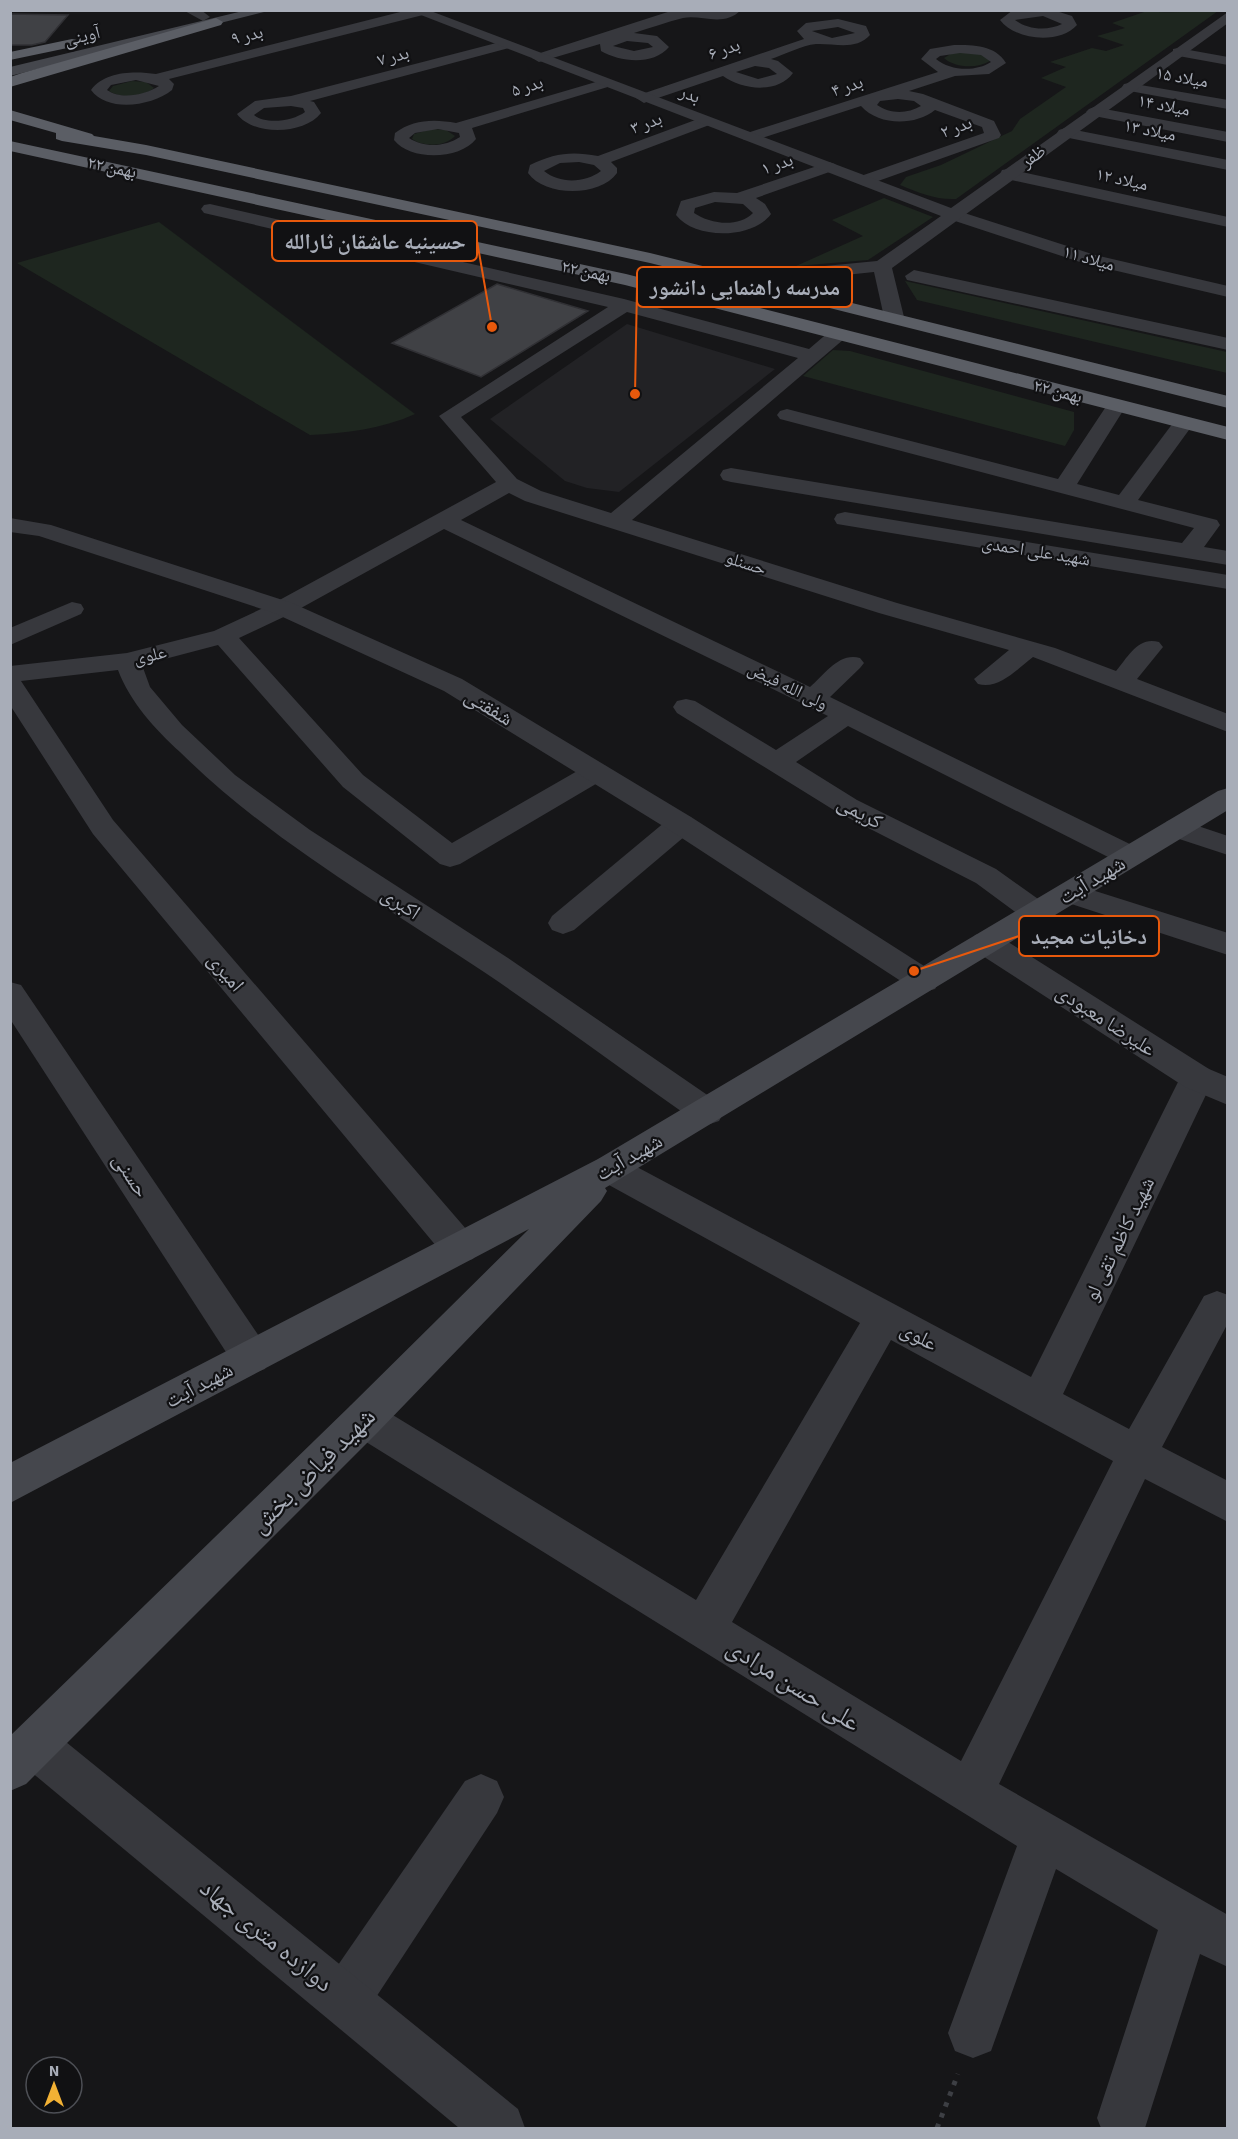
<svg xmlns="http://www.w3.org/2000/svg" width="1238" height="2139" font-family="'Source Sans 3','Noto Naskh Arabic',sans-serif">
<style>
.built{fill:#222225}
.green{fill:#1e261f}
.building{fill:#404145;stroke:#303034;stroke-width:1.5}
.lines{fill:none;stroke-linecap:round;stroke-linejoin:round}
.path{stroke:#3d3f44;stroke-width:5;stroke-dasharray:4.5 7;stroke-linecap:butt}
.minor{fill:#37383d;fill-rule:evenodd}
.tertiary{fill:#37383d;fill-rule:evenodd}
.secondary{fill:#45474d;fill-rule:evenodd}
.trunk{fill:#5b5e65;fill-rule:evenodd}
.labels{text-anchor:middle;stroke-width:4.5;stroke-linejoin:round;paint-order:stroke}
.far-street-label{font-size:18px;fill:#a8adb8;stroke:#111113}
.street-label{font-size:21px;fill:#a8adb8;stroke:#111113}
.near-street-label{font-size:26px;fill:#a8adb8;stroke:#111113}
.leader{fill:none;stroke:#e8590c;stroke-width:2}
.callout-dot{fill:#e8590c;stroke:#111113;stroke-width:2}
.callout{fill:#111113;stroke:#e8590c;stroke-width:2}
.callout-label{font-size:22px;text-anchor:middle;font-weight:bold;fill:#a8adb8}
</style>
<rect width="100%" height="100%" fill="#161618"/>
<!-- built -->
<polygon class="built" points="627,324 775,369 619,492 587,488 565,481 490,419"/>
<!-- green -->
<g class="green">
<path d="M1147,11C1170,14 1194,11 1218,11L956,199C936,200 919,193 900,185L906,177L941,165L1012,131L1020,119L1066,87L1041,78L1066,67L1050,62L1092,48L1106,51L1124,45L1097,36L1125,28L1112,23Z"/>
<path d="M954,52L982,54L990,61C977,69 955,68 944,58Z"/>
<path d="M132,81L146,82L154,88C143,97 121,99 109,91L113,86Z"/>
<path d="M432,129L446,130L455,136C445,147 424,147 412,139L414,134Z"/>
<polygon points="884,198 933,217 868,260 796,266 863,236 832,220"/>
<path d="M159,222L415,414C382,429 346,433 310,435L17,263Z"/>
<polygon points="905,281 1227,352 1227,373 917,300"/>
<polygon points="833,350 850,351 1074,412 1074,430 1065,446 803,376"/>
</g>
<!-- building -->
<g class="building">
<polygon points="10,14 68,15 45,42 32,45 10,45"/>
<polygon points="497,284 588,311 481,377 392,343"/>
</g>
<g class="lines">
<!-- path -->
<polyline class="path" points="937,2128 958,2074"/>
<!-- minor -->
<g class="minor">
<polygon points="183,10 201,10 210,17 203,21"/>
<path d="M408,10L425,12L423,15L169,79L174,84L172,90C152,106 108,113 91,90C105,71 134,71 156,74ZM136,80L159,86C145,95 121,100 107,90L111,85Z"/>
<path d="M674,10H741C723,28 701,14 683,18C667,22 650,28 634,33L657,36L669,47C653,66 620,62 601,51L600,44L539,62L532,58L534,55ZM627,41L648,43L653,47L634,51L613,46Z"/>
<path d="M1013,10H1053L1072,16L1077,25C1059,45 1015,40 1000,20ZM1043,16L1062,24C1048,31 1028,30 1015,20Z"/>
<path d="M838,19L866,26L870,35C856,51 834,43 816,44C802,45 784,55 771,59L778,61L793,73C778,94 742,90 723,76L649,101L644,103L636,98L639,95L804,39L797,31L806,23ZM838,27L855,33L832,38L812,31ZM755,66L769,68L777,74L758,79L736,72Z"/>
<path d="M504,41L511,45L509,48L310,101L314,102L321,113C304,135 253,136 237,114L255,101L291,96ZM291,106L303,108L305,112C293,121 266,125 254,115L264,108Z"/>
<path d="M954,45C974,45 995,45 1006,63L989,74L955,76L909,91L923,94L994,121L1001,135L999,138L864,186L856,181L858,177L984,133L982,127L935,110C915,126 879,126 861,106L756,140H744L742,137L744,134L938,72L921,59L930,49ZM960,53L981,55L991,62C976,72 950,71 936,59L940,56ZM898,99L914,101L921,106C907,114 890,114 877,105L880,101Z"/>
<polygon points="1178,48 1228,57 1228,65 1173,55 1173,49"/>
<path d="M606,79L613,83L611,86L472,128L476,139C460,160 410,161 394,140L395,133C413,119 435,119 456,123ZM438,129L459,133L460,137C445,147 424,148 409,138L415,133Z"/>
<polygon points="1129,83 1228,100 1228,109 1124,90 1122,87 1124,84"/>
<polygon points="1094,107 1228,132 1228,142 1089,115 1086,112 1089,109"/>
<path d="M706,116L714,121L712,124L611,162L617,168V173C600,197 545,197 528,173L530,165C554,153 572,151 598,156ZM579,162L594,165L601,171C585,183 560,184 544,171L560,163Z"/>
<polygon points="1065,128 1228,160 1228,170 1059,136 1057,133 1059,130"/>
<path d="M829,162L835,164L837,167L835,170L756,198L765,204L771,214C753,239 695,240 676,215L681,201L714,192L737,193ZM715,202L743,204L753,213C738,228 710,224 694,213L695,208Z"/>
<polygon points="1008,169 1228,217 1228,227 1002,178 1000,174 1002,170"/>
<path d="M210,204L624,299L809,349L830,331H844L847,335L844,339L632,520L897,603L1055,648L1116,671C1128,657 1138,636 1159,642L1163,647L1137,679L1228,714V732L1033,657C1017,669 999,690 978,684L974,679L1009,650L879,613L525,501L509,493L461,520L810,687C825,674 839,652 860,658L864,663L860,668L830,697L1140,849L1145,856L1140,863L1130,866L1120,863L848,726L796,762L857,800L996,869L1048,906L1052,913L1048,920L1037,923L1026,920L976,883L837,812L677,713L673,707L677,701L686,699L695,701L776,750L828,716L444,529L292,613L239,638L363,775L452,843L586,766L596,763L606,766L610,772L606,778L460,864L450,867L440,864L343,787L218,645L142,665L150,687L182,725L235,775L310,830L508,958L719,1103L724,1112L719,1121L707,1125L695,1121C625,1072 555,1020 484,972C380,903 269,840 180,752C155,729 130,702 118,670L21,681L113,820L473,1237L478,1248L473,1259L460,1263L447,1259L93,834L10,705V666L127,653L214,631L274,603L496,482L439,416L608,307L204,213L201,209L204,205ZM627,312L798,358L611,513L541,491L517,479L461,417Z"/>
<polygon points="952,209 1095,255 1228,286 1228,297 1083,263 946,218 943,214 946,210"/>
<polygon points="914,270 1228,338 1228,350 907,280 905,276"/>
<polygon points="1116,400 1123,402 1126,406 1077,484 1119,495 1176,419 1190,419 1194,423 1138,500 1217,520 1220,525 1204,547 1228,551 1228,565 731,482 723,480 720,475 723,470 731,468 1182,543 1194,528 780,419 777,415 780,411 787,409 1058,479 1109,402"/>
<polygon points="845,512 1228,575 1228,589 837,524 834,519 837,514"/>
<polygon points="72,602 81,604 84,609 81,614 10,645 10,628"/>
<polygon points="681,815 691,817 695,824 691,831 574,930 563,934 552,930 548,923 552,916 671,817"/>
<polygon points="1177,819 1228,836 1228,855 1167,835 1163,828 1167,821"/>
<polygon points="1070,883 1228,933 1228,955 1059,900 1055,893 1059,886"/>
<polygon points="10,982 21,985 265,1345 270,1357 265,1369 251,1374 237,1369 10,1019"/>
<path d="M1197,1065L1209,1069L1214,1078L1063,1394L1129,1429L1204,1296L1217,1291L1228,1295V1323L1162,1447L1228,1481V1522L1145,1479L999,1784L1228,1915V1967L1200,1954L1145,2128H1101L1097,2118L1158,1930L1056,1869L991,2051L973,2058L955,2051L948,2033L1017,1846L350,1432L344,1419L350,1406L364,1401L378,1406L696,1600L860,1323L598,1179L593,1169L598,1159L610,1155L622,1159L1031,1377L1180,1078L1185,1069ZM891,1340L1113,1461L961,1761L732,1622Z"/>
<polygon points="481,1774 497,1781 504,1797 497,1813 363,2017 345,2024 327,2017 320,1999 327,1981 465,1781"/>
</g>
<!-- tertiary -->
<g class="tertiary">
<polygon points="408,10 428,10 951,208 1228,12 1228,23 892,268 904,317 894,323 884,317 874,272 741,286 732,280 741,274 877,261 941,216"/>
<polygon points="10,518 51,525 292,603 462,679 691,817 935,973 940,981 935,989 924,992 913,989 671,831 444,691 274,613 39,536 10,532"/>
<polygon points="986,932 997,935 1209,1069 1228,1077 1228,1105 1185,1087 975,951 971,943 975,935"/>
<polygon points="34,1722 50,1729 518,2109 525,2128 459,2128 18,1761 11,1745 18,1729"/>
</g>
<!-- secondary -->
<g class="secondary">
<polygon points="247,10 272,10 10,76 10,67"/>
<polygon points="1228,788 1228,810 605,1188 607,1191 601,1201 378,1432 26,1784 10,1791 10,1736 350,1406 529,1229 10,1503 10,1463 598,1159 1218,791"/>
</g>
<!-- trunk -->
<g class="trunk">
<polygon points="216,18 223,22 221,25 10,87 10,77 22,73"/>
<polygon points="72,39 77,40 77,46 10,60 10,52"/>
<polygon points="10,110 92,134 94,136 146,145 650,253 1228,396 1228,408 650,263 146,155 62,141 56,139 56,133 10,120"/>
<polygon points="10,141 626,274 1228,427 1228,440 625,285 10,151"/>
</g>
</g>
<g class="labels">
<!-- far-street labels -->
<g class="far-street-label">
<text transform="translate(247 35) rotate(-14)" y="6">بدر ۹</text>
<text transform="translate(82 36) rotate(-14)" y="6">آوینی</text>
<text transform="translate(724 49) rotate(-19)" y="6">بدر ۶</text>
<text transform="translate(393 56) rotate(-15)" y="6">بدر ۷</text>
<text transform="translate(1182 77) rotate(10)" y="6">میلاد ۱۵</text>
<text transform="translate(527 86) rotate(-17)" y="6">بدر ۵</text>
<text transform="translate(847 86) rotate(-18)" y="6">بدر ۴</text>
<text transform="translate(690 94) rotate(21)" y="6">بدر</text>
<text transform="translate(1164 105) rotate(11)" y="6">میلاد ۱۴</text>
<text transform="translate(646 123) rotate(-20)" y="6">بدر ۳</text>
<text transform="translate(956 127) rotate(-20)" y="6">بدر ۲</text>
<text transform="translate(1150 130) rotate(11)" y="6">میلاد ۱۳</text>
<text transform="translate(1033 156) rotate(-36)" y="6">ظفر</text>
<text transform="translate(777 164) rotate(-19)" y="6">بدر ۱</text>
<text transform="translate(112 167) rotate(12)" y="6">۲۲ بهمن</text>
<text transform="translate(1122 179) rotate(12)" y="6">میلاد ۱۲</text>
<text transform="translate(1089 258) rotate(16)" y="6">میلاد ۱۱</text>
<text transform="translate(586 271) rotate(12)" y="6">۲۲ بهمن</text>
<text transform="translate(1058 391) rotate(14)" y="6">۲۲ بهمن</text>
<text transform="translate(1036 551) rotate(9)" y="6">شهید علی احمدی</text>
<text transform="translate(746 563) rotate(18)" y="6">حسنلو</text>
<text transform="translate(150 655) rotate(-12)" y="6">علوی</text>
<text transform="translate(788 686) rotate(26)" y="6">ولی الله فیض</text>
</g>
<!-- street labels -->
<g class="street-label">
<text transform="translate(489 707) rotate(31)" y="7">شفقتی</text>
<text transform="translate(860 812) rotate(28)" y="7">کریمی</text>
<text transform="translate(1092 880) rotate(-31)" y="7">شهید آیت</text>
<text transform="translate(401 903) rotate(33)" y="7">اکبری</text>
<text transform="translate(226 972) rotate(50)" y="7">امیری</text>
<text transform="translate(1106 1020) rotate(33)" y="7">علیرضا معبودی</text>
<text transform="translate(629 1157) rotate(-30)" y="7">شهید آیت</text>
<text transform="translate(131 1175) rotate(57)" y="7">حسنی</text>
<text transform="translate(1119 1239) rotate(-64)" y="7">شهید کاظم تقی لو</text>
<text transform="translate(919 1336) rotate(28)" y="7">علوی</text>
<text transform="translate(199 1385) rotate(-28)" y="7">شهید آیت</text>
</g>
<!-- near-street labels -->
<g class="near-street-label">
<text transform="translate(312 1470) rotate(-45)" y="9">شهید فیاض بخش</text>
<text transform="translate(794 1684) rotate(32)" y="9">علی حسن مرادی</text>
<text transform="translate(267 1935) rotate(39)" y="9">دوازده متری جهاد</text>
</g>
</g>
<!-- callouts -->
<path class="leader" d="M492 327L477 241M635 394L637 287M914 971L1019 936"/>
<g class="callout-dot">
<circle cx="492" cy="327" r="6"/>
<circle cx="635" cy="394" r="6"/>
<circle cx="914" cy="971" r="6"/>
</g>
<g class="callout">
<rect x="272" y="221" width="205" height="40" rx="6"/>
<rect x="637" y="267" width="215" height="40" rx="6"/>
<rect x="1019" y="916" width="140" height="40" rx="6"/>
</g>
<g class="callout-label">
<text x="375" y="249">حسینیه عاشقان ثارالله</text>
<text x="745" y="295">مدرسه راهنمایی دانشور</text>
<text x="1089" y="944">دخانیات مجید</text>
</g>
<!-- border -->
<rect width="1238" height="2139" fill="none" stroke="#a8adb8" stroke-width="24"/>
<!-- north arrow -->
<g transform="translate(54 2085)"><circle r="28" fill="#111113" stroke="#4d4f55" stroke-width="1.5"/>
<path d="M0-4.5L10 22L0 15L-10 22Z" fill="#f2b134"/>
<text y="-9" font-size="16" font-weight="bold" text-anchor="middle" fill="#a8adb8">N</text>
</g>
</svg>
